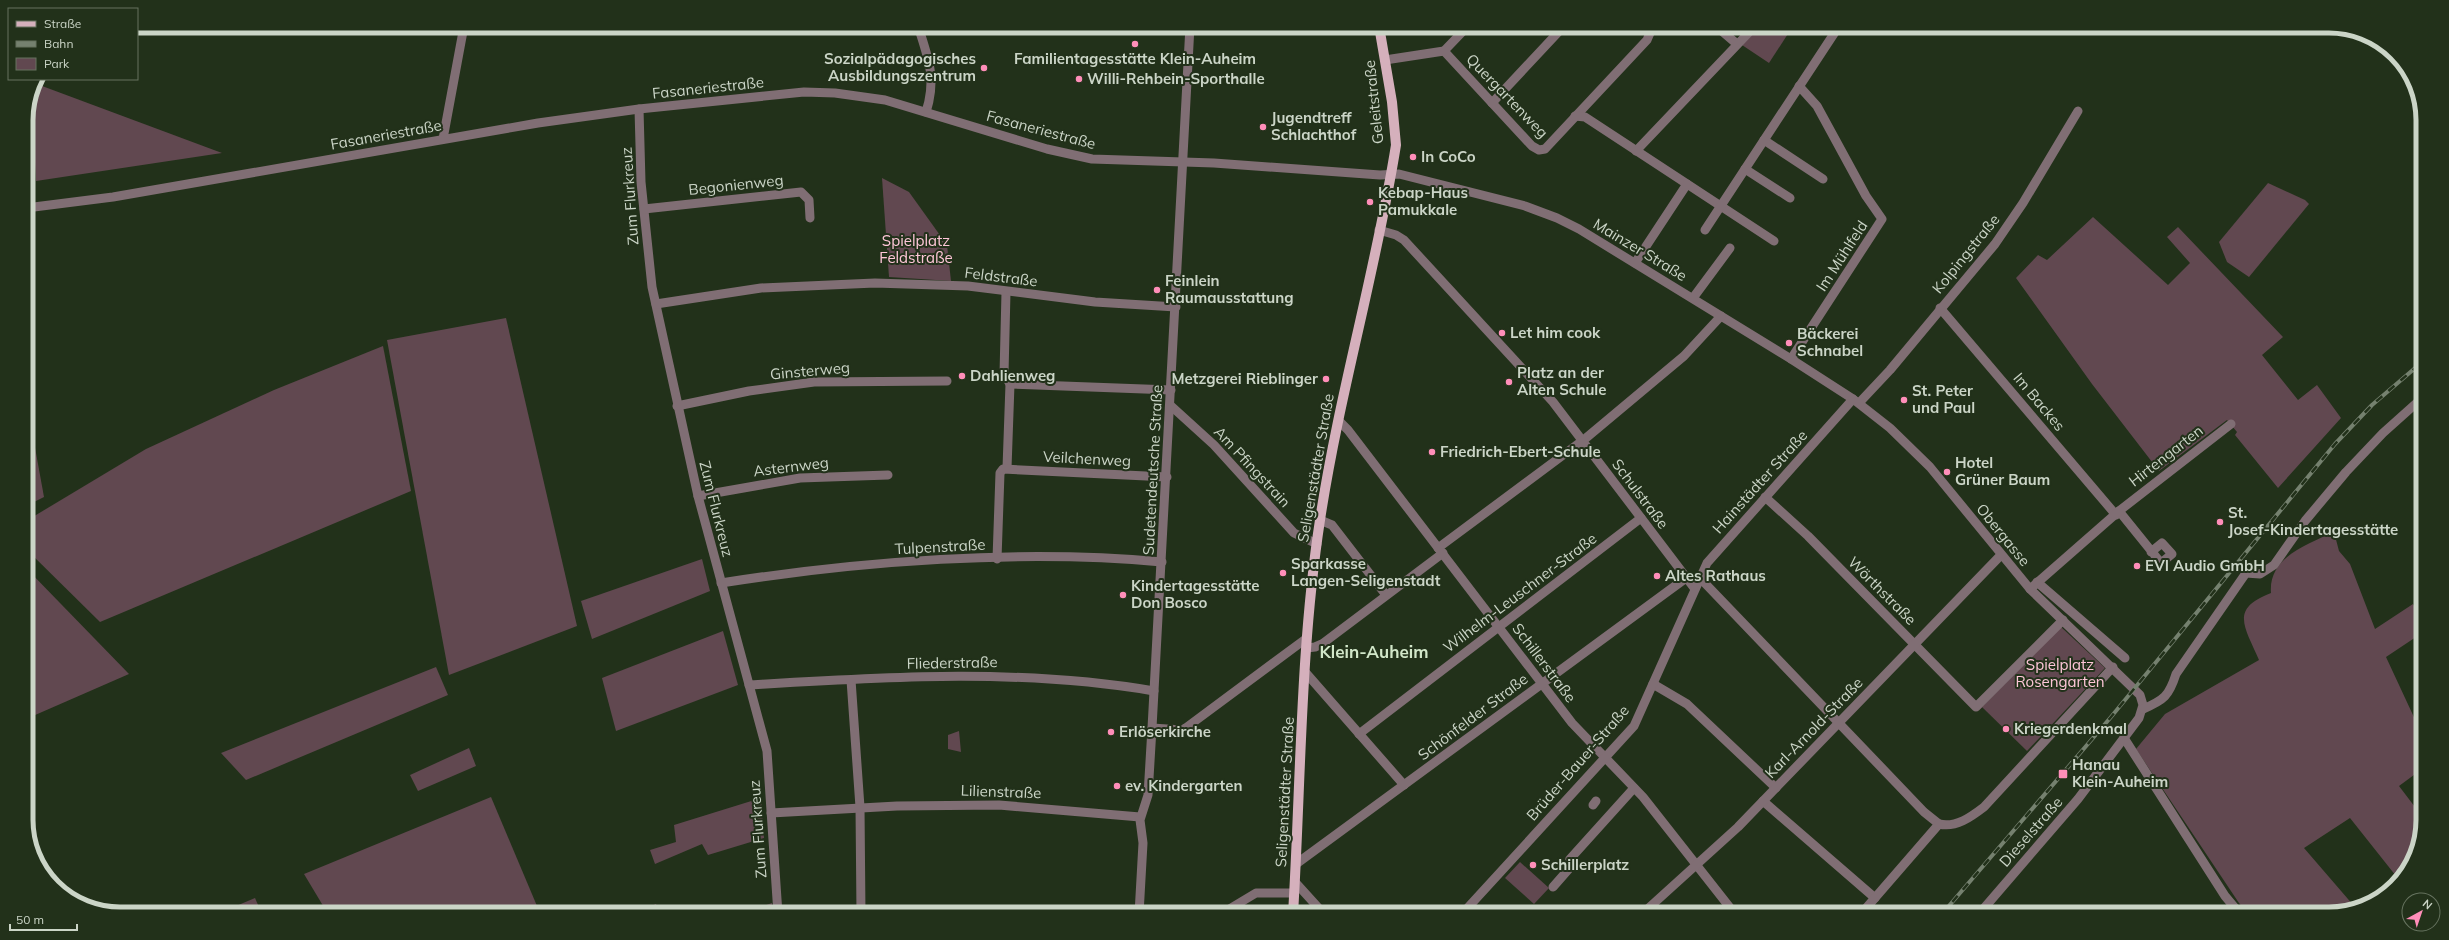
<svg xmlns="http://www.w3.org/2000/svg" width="2449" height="940" font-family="Mulish,sans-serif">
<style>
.green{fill:#614850}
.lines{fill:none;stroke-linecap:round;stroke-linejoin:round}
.minor{stroke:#806e74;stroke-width:9}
.major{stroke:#d5b0bc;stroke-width:10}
.rail-casing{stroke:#75816f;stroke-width:4}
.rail{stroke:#22311a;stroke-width:2.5;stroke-dasharray:8;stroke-linecap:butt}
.poi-dot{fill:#ff8eb9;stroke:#22311a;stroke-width:1.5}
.labels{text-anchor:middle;stroke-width:4;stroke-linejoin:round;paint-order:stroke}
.poi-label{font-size:15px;font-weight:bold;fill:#cbd5c7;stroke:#22311a;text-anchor:start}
.street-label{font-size:15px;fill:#cbd5c7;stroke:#22311a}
.park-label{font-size:15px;fill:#fec6d8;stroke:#22311a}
.quarter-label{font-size:17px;font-weight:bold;fill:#d2e7c9;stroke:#22311a}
.rim{fill:none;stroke:#cbd5c7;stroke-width:5}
</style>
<rect width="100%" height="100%" fill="#22311a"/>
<!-- green -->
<g class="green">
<polygon points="1760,26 1793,26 1769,63 1742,45"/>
<polygon points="2337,27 2359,31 2375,43 2373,47"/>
<polygon points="34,83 222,153 36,181 31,93"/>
<polygon points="882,178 909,192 947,245 951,281 889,277"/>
<polygon points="2268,183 2305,200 2309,204 2249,277 2227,262 2219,242"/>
<polygon points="2093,217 2168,285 2190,263 2167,237 2178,227 2283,337 2262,355 2298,400 2317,385 2341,418 2278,488 2235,435 2237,432 2227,420 2159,471 2092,384 2016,278 2038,255 2047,260"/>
<polygon points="506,318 577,626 449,675 387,340"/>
<polygon points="383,346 411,491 100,622 26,549 26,521 146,449 274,390"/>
<polygon points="26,398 44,497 26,506"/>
<path d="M2334,532L2339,551L2350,564L2375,629L2413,604L2419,615V635L2386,657L2419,728L2418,772L2399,786L2418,811V850L2387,894L2381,887L2396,876L2350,818L2304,848L2354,906L2329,914H2248L2239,903L2136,749L2165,714L2259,660C2245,627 2229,609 2271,593C2268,557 2308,544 2334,532Z"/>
<polygon points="702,559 710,591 592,639 581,601"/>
<polygon points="26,568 129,674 26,719"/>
<polygon points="2061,627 2105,668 2027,751 1982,707"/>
<polygon points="723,631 738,685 616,731 602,678"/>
<polygon points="436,667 448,695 246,780 221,753"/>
<polygon points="959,731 961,752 948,749 948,735"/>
<polygon points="469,748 476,766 418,791 410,775"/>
<polygon points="491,797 537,906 518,914 328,914 304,874"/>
<polygon points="761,798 764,838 708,855 702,844 655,864 650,850 676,842 674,825"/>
<polygon points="1520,862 1549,888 1534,904 1505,878"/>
<polygon points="255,898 262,914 217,914"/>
<polygon points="772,903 772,914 740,914"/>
<polygon points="656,904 660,914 631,914"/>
</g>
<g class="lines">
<!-- minor -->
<g class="minor">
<path d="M918,26C928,58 937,78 926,112"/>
<polyline points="1716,26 1737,44"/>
<polyline points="1444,51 1532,146 1539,150 1545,149 1647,40 1650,33 1647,26"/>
<polyline points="1385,60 1444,51 1468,26"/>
<polyline points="1492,103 1564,26"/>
<polyline points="639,109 641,182 652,287 698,496 767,751 778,914"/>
<polyline points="1575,116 1585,117 1774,241"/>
<polyline points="443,139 464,26"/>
<polyline points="1764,140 1823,179"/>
<polyline points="1636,151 1755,26"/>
<polyline points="1745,169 1790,198"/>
<polyline points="26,208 113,197 538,123 639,109 804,92 835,93 885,100 1047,149 1092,159 1214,163 1380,175 1399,174 1525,206 1557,218 1579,229 1791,359 1853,399 1890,428 1930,467 2030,589 2140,695 2143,705 2139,718 2078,799 1979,914"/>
<polyline points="644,209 801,192 809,200 810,218"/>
<polyline points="1379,230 1396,235 1404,240 1553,402 1695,589"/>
<polyline points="1705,230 1839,26"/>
<polyline points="1635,263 1687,184"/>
<polyline points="1006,292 1004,374 1010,384 1171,390"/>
<polyline points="1693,298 1730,248"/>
<polyline points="656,304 761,288 875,283 968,286 1095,302 1176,307"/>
<polyline points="1940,308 2116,515"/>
<polyline points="1791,359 1882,219 1866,196 1817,106 1799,86"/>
<polyline points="1859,403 1890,370 1995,244 2023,203 2078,111"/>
<polyline points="1170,405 1214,445 1294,533 1317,544"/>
<polyline points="677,406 749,391 814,382 947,381"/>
<polyline points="1339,421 1348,430 1572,723 1643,797 1735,914"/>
<polyline points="1007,468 1010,384"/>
<polyline points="698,496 800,478 888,475"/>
<polyline points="1765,497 1808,536 1976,707 2063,620"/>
<polyline points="2119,511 2161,563 2172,554 2162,543 2151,552"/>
<polyline points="1320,520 1332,525 1386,595"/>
<polyline points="1438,548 1586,438 1684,356 1721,316"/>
<polyline points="997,559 1000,473 1003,469 1167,477"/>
<polyline points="1699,577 1924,812 1939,824"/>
<polyline points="2037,582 2125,658"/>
<path d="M721,583C861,561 1020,549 1162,562"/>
<polyline points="2030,589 2119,511 2231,424"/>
<polyline points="1307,648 1315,647 1322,644 1443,553"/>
<polyline points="1306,673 1404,785"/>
<polyline points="851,680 860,807 861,914"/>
<polyline points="1653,684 1687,704 1776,788"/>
<path d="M749,685C885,677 1020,668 1154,691"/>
<path d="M2143,709C2164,700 2169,696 2176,674L2246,573L2260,574L2274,565L2305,521L2346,472L2383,433L2421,399"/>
<polyline points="1152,728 1182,730 1187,727 1307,638"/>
<polyline points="1359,734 1641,518"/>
<polyline points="2124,738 2225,896 2240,914"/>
<polyline points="1763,801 1875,898"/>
<polyline points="1593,805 1596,801"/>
<polyline points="771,813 897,806 999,805 1140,817"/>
<polyline points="1296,864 1686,578"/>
<polyline points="1295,882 1324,914"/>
<polyline points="1553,887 1574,863 1570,859 1634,788"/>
<polyline points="1139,914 1143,843 1140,820 1148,795 1152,728 1190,26"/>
<polyline points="1221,914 1256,893 1294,893"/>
<polyline points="1462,914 1634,726 1707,563 1853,399"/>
<polyline points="1642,914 1738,827 2001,555"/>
<path d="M1861,914L1939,824C1956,828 1971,817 1984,807L2113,667"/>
</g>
<!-- major -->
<path class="major" d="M1293,914C1301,783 1300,650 1320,520C1339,394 1376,271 1396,145L1392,102L1379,26"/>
<defs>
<polyline id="rail" points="1942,914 2111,717 2335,444 2372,405 2421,363"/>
</defs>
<!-- rail casing -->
<use href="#rail" class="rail-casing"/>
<!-- rail -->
<use href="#rail" class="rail"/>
</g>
<!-- markers -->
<g class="poi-dot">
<circle cx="1135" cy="44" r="4"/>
<circle cx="984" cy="68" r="4"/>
<circle cx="1079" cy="79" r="4"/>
<circle cx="1263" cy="127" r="4"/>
<circle cx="1413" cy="157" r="4"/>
<circle cx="1370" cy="202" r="4"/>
<circle cx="1157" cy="290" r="4"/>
<circle cx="1502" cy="333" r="4"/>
<circle cx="1789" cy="343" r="4"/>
<circle cx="962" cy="376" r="4"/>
<circle cx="1326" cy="379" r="4"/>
<circle cx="1509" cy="382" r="4"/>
<circle cx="1904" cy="400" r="4"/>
<circle cx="1432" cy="452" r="4"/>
<circle cx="1947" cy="472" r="4"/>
<circle cx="2220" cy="522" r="4"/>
<circle cx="2137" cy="566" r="4"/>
<circle cx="1283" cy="573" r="4"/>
<circle cx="1657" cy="576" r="4"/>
<circle cx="1123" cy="595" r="4"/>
<circle cx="2006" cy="729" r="4"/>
<circle cx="1111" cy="732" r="4"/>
<rect x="2058" y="769" width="10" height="10" rx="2"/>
<circle cx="1117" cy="786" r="4"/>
<circle cx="1533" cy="865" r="4"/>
</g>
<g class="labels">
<!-- poi labels -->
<g class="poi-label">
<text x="976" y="64" text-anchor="end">Sozialpädagogisches<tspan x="976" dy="17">Ausbildungszentrum</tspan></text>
<text x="1135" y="64" text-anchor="middle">Familientagesstätte Klein-Auheim</text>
<text x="1087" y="84">Willi-Rehbein-Sporthalle</text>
<text x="1271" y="123">Jugendtreff<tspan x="1271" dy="17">Schlachthof</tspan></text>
<text x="1421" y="162">In CoCo</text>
<text x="1378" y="198">Kebap-Haus<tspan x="1378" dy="17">Pamukkale</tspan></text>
<text x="1165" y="286">Feinlein<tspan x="1165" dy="17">Raumausstattung</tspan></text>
<text x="1510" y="338">Let him cook</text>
<text x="1797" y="339">Bäckerei<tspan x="1797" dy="17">Schnabel</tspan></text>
<text x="1517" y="378">Platz an der<tspan x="1517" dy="17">Alten Schule</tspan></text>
<text x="970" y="381">Dahlienweg</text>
<text x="1318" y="384" text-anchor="end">Metzgerei Rieblinger</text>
<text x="1912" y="396">St. Peter<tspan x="1912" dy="17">und Paul</tspan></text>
<text x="1440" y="457">Friedrich-Ebert-Schule</text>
<text x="1955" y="468">Hotel<tspan x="1955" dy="17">Grüner Baum</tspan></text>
<text x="2228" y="518">St.<tspan x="2228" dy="17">Josef-Kindertagesstätte</tspan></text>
<text x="1291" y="569">Sparkasse<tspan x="1291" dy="17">Langen-Seligenstadt</tspan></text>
<text x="2145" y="571">EVI Audio GmbH</text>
<text x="1665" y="581">Altes Rathaus</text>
<text x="1131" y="591">Kindertagesstätte<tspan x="1131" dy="17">Don Bosco</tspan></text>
<text x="2014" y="734">Kriegerdenkmal</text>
<text x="1119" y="737">Erlöserkirche</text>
<text x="2072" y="770">Hanau<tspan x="2072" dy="17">Klein-Auheim</tspan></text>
<text x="1125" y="791">ev. Kindergarten</text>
<text x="1541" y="870">Schillerplatz</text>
</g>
<!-- street labels -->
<g class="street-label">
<text transform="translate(708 88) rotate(-6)" y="5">Fasaneriestraße</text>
<text transform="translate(1507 96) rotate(46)" y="5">Quergartenweg</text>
<text transform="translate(1374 102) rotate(-96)" y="5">Geleitstraße</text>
<text transform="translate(1041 130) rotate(15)" y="5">Fasaneriestraße</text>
<text transform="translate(386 135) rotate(-10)" y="5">Fasaneriestraße</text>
<text transform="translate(736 185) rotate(-6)" y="5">Begonienweg</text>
<text transform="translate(630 196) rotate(-94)" y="5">Zum Flurkreuz</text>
<text transform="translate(1640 250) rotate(31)" y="5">Mainzer Straße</text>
<text transform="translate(1966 254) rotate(-51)" y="5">Kolpingstraße</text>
<text transform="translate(1842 256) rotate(-57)" y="5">Im Mühlfeld</text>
<text transform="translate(1001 277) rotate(7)" y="5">Feldstraße</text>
<text transform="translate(810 371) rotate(-5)" y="5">Ginsterweg</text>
<text transform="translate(2039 402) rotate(50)" y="5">Im Backes</text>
<text transform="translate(2166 456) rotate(-38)" y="5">Hirtengarten</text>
<text transform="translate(1087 459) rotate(3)" y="5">Veilchenweg</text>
<text transform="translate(791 467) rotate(-7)" y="5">Asternweg</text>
<text transform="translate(1252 467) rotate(47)" y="5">Am Pfingstrain</text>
<text transform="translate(1316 468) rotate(-80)" y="5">Seligenstädter Straße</text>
<text transform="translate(1153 470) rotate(-87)" y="5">Sudetendeutsche Straße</text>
<text transform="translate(1760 482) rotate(-48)" y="5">Hainstädter Straße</text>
<text transform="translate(1640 494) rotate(53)" y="5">Schulstraße</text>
<text transform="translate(716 509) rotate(76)" y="5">Zum Flurkreuz</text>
<text transform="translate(2003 535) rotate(51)" y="5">Obergasse</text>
<text transform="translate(940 547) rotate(-3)" y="5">Tulpenstraße</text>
<text transform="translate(1882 591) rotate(45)" y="5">Wörthstraße</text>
<text transform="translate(1520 593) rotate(-37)" y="5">Wilhelm-Leuschner-Straße</text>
<text transform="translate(952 663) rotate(-1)" y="5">Fliederstraße</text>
<text transform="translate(1544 663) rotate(53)" y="5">Schillerstraße</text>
<text transform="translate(1473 717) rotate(-37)" y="5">Schönfelder Straße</text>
<text transform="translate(1814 728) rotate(-46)" y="5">Karl-Arnold-Straße</text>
<text transform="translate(1578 763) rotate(-49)" y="5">Brüder-Bauer-Straße</text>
<text transform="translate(1001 792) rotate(2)" y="5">Lilienstraße</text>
<text transform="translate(1285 792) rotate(-87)" y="5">Seligenstädter Straße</text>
<text transform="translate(758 829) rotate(-94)" y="5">Zum Flurkreuz</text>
<text transform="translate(2031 832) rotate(-49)" y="5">Dieselstraße</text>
</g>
<!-- park labels -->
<g class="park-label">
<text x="916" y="246">Spielplatz<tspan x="916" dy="17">Feldstraße</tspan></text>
<text x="2060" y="670">Spielplatz<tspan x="2060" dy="17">Rosengarten</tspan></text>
</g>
<!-- quarter labels -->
<g class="quarter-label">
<text x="1374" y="658">Klein-Auheim</text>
</g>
</g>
<!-- crop -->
<path d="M0 0H2449V940H0ZM120 33H2329A87 87 0 0 1 2416 120V820A87 87 0 0 1 2329 907H120A87 87 0 0 1 33 820V120A87 87 0 0 1 120 33Z" fill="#22311a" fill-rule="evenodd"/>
<path class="rim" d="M120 33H2329A87 87 0 0 1 2416 120V820A87 87 0 0 1 2329 907H120A87 87 0 0 1 33 820V120A87 87 0 0 1 120 33Z"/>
<!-- legend -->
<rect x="8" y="8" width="130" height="72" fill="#22311a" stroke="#66735f"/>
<rect x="16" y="21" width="20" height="6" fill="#d5b0bc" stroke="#66735f"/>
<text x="44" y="28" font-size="12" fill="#cbd5c7">Straße</text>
<rect x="16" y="41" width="20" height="6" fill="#75816f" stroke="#66735f"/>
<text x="44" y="48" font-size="12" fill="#cbd5c7">Bahn</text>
<rect x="16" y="58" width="20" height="12" fill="#614850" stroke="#66735f"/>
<text x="44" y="68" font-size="12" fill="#cbd5c7">Park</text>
<!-- north arrow -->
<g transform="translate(2421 912) rotate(40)"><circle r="19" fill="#22311a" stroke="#66735f"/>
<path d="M0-3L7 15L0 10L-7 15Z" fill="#ff8eb9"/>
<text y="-6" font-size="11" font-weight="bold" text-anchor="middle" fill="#cbd5c7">N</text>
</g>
<!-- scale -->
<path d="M10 924v6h67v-6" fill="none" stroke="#cbd5c7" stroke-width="2"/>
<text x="16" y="924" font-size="12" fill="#cbd5c7" stroke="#22311a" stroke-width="3" paint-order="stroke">50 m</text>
</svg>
